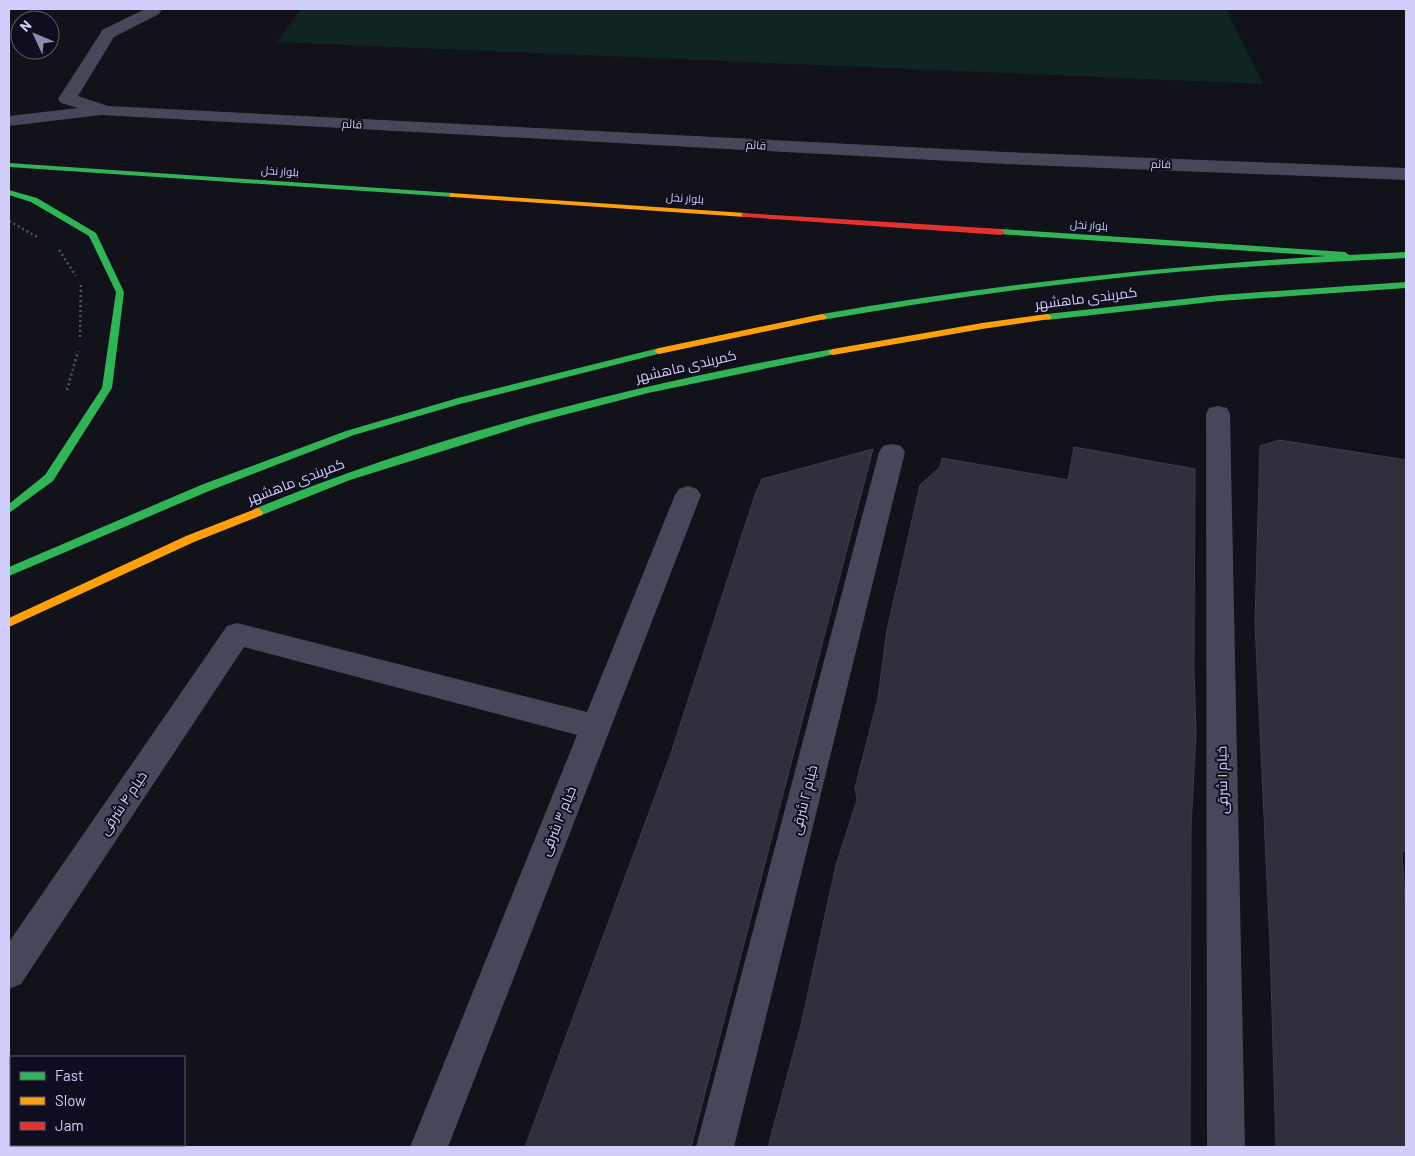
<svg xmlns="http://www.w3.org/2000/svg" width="1415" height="1156" font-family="Barlow,Cairo,sans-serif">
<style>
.green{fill:#112424}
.building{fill:#302f3c;stroke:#3e3c4d}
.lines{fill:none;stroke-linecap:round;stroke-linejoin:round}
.path{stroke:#495761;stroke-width:2.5;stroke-dasharray:2 3;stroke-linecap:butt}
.street{fill:#47475a;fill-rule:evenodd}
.fast{fill:#30b455;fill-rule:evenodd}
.slow{fill:#ff9f0a;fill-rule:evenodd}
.jam{fill:#e5322d;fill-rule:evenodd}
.labels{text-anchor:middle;stroke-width:4;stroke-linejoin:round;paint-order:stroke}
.far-street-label{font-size:11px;fill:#d1cefb;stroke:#0f0e1e}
.street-label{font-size:14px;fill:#d1cefb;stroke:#0f0e1e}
</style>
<rect width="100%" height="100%" fill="#12121a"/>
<!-- green -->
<polygon class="green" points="301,9 1226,9 1263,84 277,42"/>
<!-- building -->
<g class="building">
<polygon points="1279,440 1406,460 1406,852 1402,851 1406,916 1406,1147 1276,1147 1270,944 1255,623 1260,446"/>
<polygon points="1074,447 1195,469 1194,670 1196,734 1191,827 1190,1147 768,1147 801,1025 836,865 857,800 855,788 878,698 887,630 920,485 940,467 942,458 1068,480"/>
<polygon points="873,449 691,1147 525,1147 670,756 755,495 762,479"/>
</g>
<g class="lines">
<!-- path -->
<g class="path">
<polyline points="9,221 39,238"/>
<polyline points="59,250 76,276"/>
<polyline points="80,337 81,283"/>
<polyline points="67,390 78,351"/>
</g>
<!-- street -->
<g class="street">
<polygon points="145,9 160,9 161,11 159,14 114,37 78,96 108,106 1006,152 1406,168 1406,180 1006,164 101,115 9,126 9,116 78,108 61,103 58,99 100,34 102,30"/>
<polygon points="1218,406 1227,408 1230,414 1245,1147 1207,1147 1206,414 1209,408"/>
<polygon points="892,444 901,446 905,452 734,1147 696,1147 879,452 883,446"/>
<polygon points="688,486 697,489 701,495 448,1147 410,1147 577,735 244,647 21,984 9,989 9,942 227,626 237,623 587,712 675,495 679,489"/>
</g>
<!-- fast -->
<g class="fast">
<polygon points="9,163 453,193 457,195 453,197 9,167"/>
<polygon points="9,190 37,198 96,233 124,292 112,388 53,481 9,513 9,504 45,475 102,388 116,292 89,236 31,202 9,195"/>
<path d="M1001,229L1345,252L1349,255L1406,252V258C1333,262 1260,265 1187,271C1064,282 943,299 822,320L817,317L822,314C989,285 1157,267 1326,256L998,234V230Z"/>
<polygon points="1406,282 1406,288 1220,301 1047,320 1042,317 1047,314 1220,295"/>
<polygon points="659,348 662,349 662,353 460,404 354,435 209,491 9,576 9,567 201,485 346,431 458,398"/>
<path d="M833,349L838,352L836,354L648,393L529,424L350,480L262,515L258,516L253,512L254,509C440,432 636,385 833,349Z"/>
</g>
<!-- slow -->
<g class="slow">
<polygon points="450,193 745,213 749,215 745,217 453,197 450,197"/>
<polygon points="822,314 827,317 825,319 659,354 654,351 659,348"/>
<polygon points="1047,314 1052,317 1050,319 982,329 833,355 828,352 833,349 982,323"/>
<polygon points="258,508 263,512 262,515 194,542 9,627 9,618 186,536"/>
</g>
<!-- jam -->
<polygon class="jam" points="742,213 1001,229 1005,232 1001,235 745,217 742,217"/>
</g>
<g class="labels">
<!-- far-street labels -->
<g class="far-street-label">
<text transform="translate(352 124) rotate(3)" y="4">قائم</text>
<text transform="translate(756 145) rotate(3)" y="4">قائم</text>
<text transform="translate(1161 164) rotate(2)" y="4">قائم</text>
<text transform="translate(280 171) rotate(4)" y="4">بلوار نخل</text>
<text transform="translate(685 198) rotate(4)" y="4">بلوار نخل</text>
<text transform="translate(1089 225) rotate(4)" y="4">بلوار نخل</text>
</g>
<!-- street labels -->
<g class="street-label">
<text transform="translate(1086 298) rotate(-7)" y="5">کمربندی ماهشهر</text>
<text transform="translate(686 366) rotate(-13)" y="5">کمربندی ماهشهر</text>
<text transform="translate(296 481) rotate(-21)" y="5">کمربندی ماهشهر</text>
<text transform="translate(1222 780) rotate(-91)" y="5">خیام ۱ شرقی</text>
<text transform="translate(804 800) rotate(-76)" y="5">خیام ۲ شرقی</text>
<text transform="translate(123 803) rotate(-56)" y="5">خیام ۴ شرقی</text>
<text transform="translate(558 821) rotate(-68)" y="5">خیام ۳ شرقی</text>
</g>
</g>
<!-- border -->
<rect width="1415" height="1156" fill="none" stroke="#d1cefb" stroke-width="20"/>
<!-- legend -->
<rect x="10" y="1056" width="175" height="90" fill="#0f0e1e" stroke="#5d5b76"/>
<rect x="20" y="1072" width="25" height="8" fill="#30b455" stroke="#5d5b76"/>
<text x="55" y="1081" font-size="15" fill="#d1cefb">Fast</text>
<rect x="20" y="1097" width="25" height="8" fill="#ff9f0a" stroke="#5d5b76"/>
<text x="55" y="1106" font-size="15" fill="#d1cefb">Slow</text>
<rect x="20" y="1122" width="25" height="8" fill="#e5322d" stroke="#5d5b76"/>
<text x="55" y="1131" font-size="15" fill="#d1cefb">Jam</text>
<!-- north arrow -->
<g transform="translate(35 35) rotate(314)"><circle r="24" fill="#0f0e1e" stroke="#5d5b76"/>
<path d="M0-4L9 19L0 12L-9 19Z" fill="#8e8cac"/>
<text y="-8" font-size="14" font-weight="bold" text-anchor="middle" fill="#d1cefb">N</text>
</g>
</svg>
